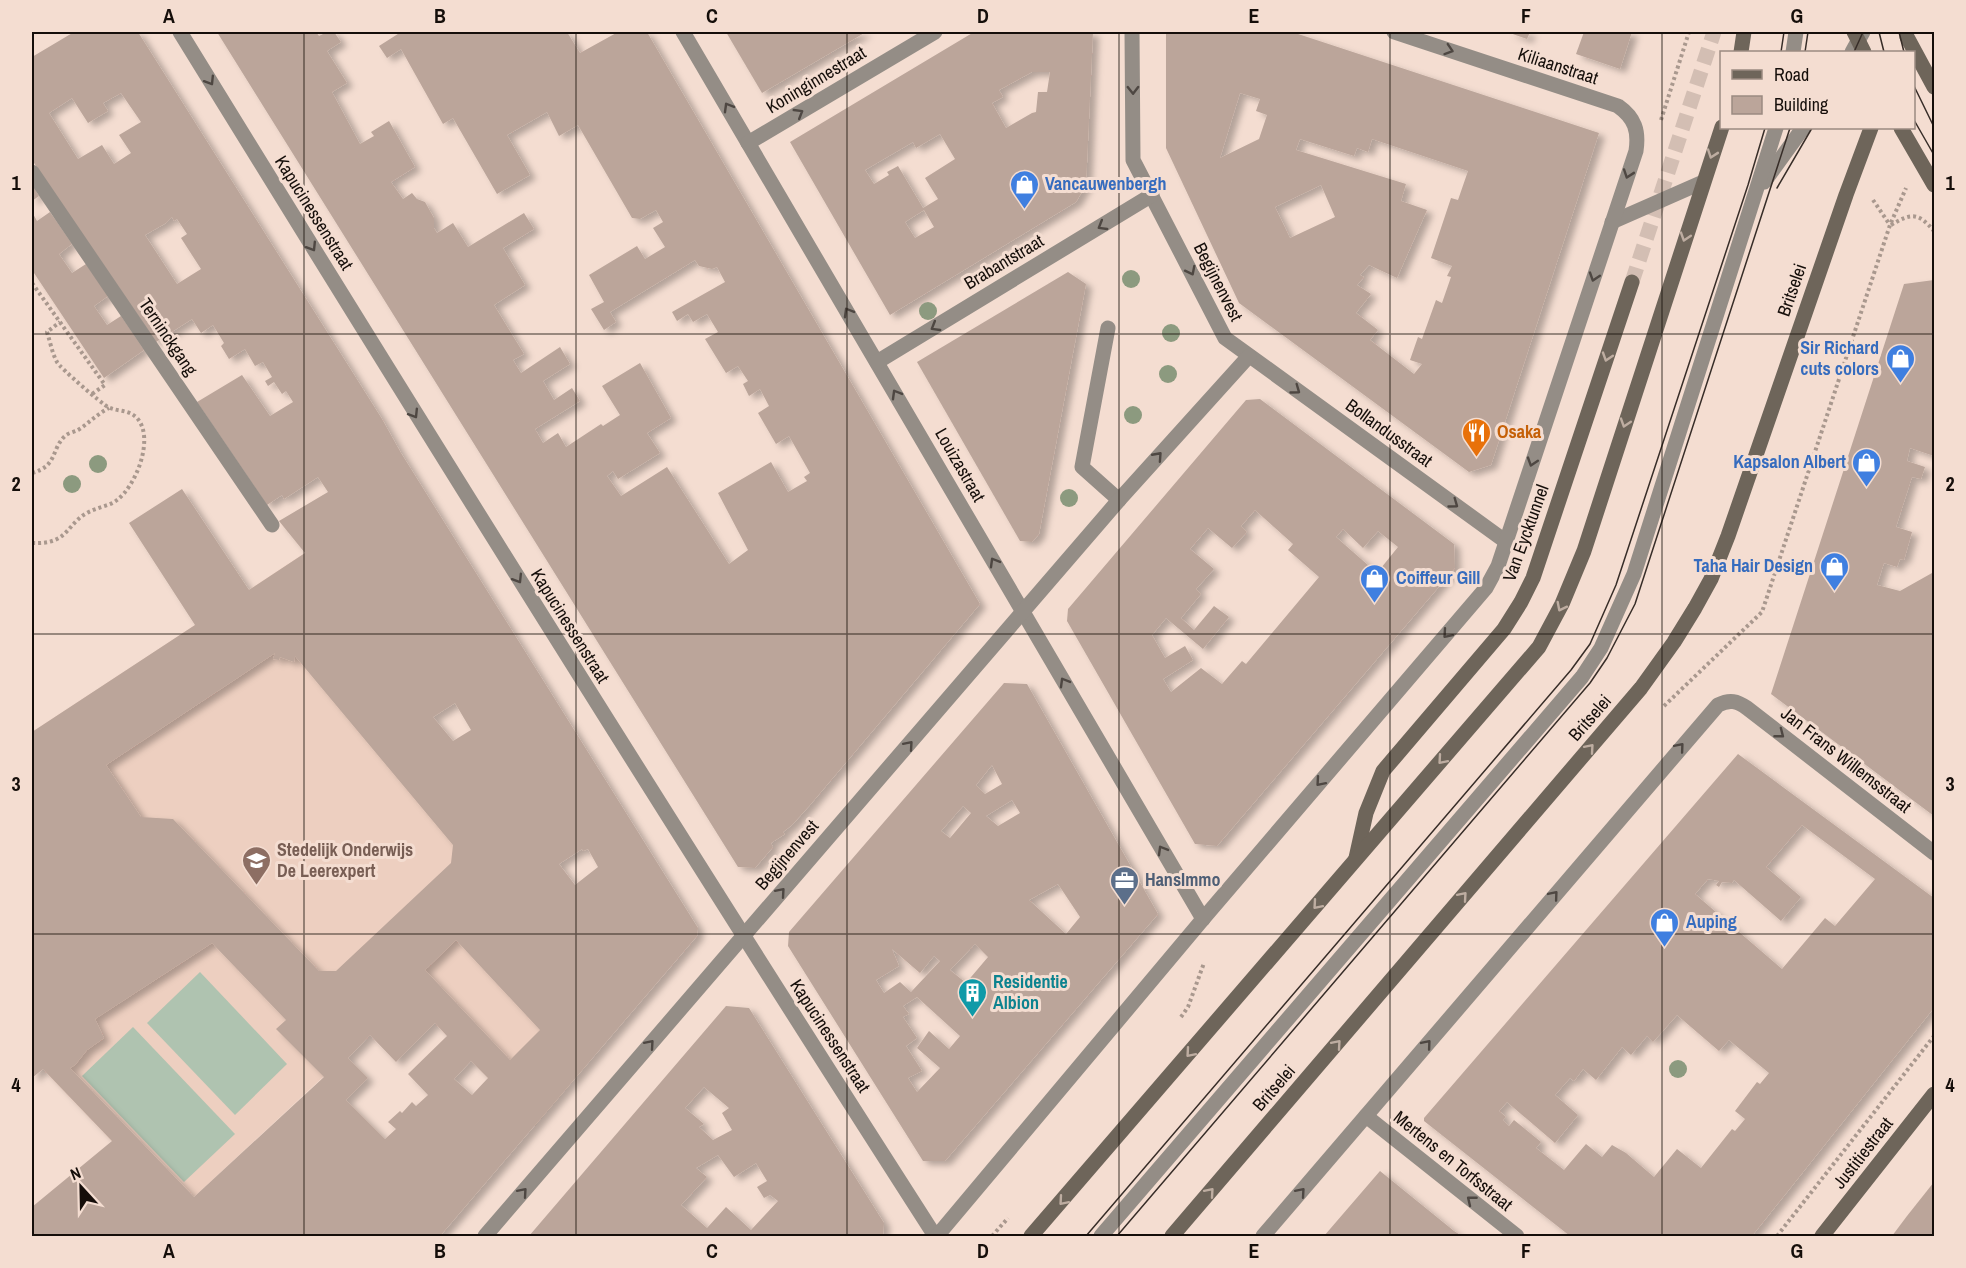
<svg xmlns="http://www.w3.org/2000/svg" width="1966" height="1268" font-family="'Archivo Narrow',sans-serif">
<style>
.built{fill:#edcfc0}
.pitch{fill:#afc3b0}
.building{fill:#bba59a;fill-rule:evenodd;filter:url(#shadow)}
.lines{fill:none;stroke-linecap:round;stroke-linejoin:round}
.secondary-tunnel{stroke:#d3beb3;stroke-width:15;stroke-dasharray:15 8;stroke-linecap:butt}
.path{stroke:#a9988e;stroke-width:4;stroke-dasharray:3 3;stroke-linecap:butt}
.lane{stroke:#948d86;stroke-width:15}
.street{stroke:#948d86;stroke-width:15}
.secondary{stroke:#6e655a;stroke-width:15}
.tram{stroke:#372d28;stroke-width:1.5}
.tree{fill:#8c9a7f}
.oneway{stroke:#4e4742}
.oneway2{stroke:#beada1}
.grid{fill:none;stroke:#150e0a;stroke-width:1.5;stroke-opacity:0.55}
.labels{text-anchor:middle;stroke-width:6;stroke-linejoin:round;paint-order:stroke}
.street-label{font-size:18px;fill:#150e0a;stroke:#f4ddd1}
.shop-label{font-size:18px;font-weight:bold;fill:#366cbe;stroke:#f4ddd1;text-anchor:start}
.food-label{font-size:18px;font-weight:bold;fill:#c56008;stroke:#f4ddd1;text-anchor:start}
.education-label{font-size:18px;font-weight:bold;fill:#785e54;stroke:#f4ddd1;text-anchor:start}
.service-label{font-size:18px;font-weight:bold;fill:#4e5e75;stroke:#f4ddd1;text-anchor:start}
.culture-label{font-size:18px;font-weight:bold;fill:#0d838f;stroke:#f4ddd1;text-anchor:start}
.neatline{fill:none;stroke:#150e0a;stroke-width:2}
.grid-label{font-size:20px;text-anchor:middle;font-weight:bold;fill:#150e0a}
</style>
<defs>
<filter id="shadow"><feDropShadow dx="6" dy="4" stdDeviation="3" flood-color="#0004"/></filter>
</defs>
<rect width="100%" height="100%" fill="#f4ddd1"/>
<!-- built -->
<polygon class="built" points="305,553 600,1049 535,1126 409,997 326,1079 323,1077 179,1211 32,1058 32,732"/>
<!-- pitch -->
<g class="pitch">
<polygon points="200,972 287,1064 235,1115 147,1023"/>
<polygon points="133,1027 235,1134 184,1182 82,1076"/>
</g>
<!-- building -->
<g class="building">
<path d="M74,32H138L382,419L401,453L698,928L697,936L440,1236H32V1207L112,1141L43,1069L32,1078V732L195,625L129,523L182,489L249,590L305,553L279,521L328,492L318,477L284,499L282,495L267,505L197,402L242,375L270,416L293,402L286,391L282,394L274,382L268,386L265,381L272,377L263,362L255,366L245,349L229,359L221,346L224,343L213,325L201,333L192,319L156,342L32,160V57ZM121,93L141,122L119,135L131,153L114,164L102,145L78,159L49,113L72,98L88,123L108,111L103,103ZM172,217L174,221L177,219L187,234L181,238L201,269L177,284L145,235L166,223ZM275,653L273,659L279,660L280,657L294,662L295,656L453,845L451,863L336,971H319L173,819L141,817L106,765ZM455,703L471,730L453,741L433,717ZM582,849L583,851L588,849L598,867L575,885L559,864ZM456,940L540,1030L510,1060L425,970ZM212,943L286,1020L276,1029L324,1077L194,1197L70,1068L75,1065L87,1050L104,1038L95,1019ZM435,1023L447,1036L408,1074L428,1095L416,1106L412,1102L402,1113L400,1111L388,1122L396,1129L385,1139L346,1100L368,1078L348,1058L370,1035L396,1062ZM471,1061L488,1078L472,1095L454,1079Z"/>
<polygon points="217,32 316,32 319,36 327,32 334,32 341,42 327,51 347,83 332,92 360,144 374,136 371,132 389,121 415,167 391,182 403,199 412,193 417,199 425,202 434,218 434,228 437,233 453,223 468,247 524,213 534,229 503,248 525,285 494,305 524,354 513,360 521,373 560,347 570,364 543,381 554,400 572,388 580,401 535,429 543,443 558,433 566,447 601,424 603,426 620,415 602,386 640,363 671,418 647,433 660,453 618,479 613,471 607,476 621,496 667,467 729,564 748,550 718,493 771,462 788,492 807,481 804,477 810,473 789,436 776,444 758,413 769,406 760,389 749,396 743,384 748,381 738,366 726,373 705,339 718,332 707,314 693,322 688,314 677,321 672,312 725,282 717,267 712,269 699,266 695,260 610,312 616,322 604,330 591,309 604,302 589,275 637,246 645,259 665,247 653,228 663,222 656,210 640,219 632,218 578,125 559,136 547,112 507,135 530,175 497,194 453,118 443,124 401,49 387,58 379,46 401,32 567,32 580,53 618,32 647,32 980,604 810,805 792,825 783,832 785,834 771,843 773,847 755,868 738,867"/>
<polygon points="726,32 866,32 762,93"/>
<path d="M974,32H1093L1086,185L1076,202L890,315L790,142ZM1032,72H1050L1047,92H1038L1036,112L1032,113L1006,128L992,103L1003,97L999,90ZM940,134L955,159L925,178L938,199L923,208L898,166L887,172L889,175L874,184L865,170L913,142L916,148ZM924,210L934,227L915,238L905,222Z"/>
<path d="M1166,32H1292L1599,133L1491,465L1469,472L1239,303L1166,148ZM1240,93L1260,99L1256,111L1267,115L1259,139L1220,158ZM1300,139L1354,156L1357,148L1368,152L1372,139L1468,171L1458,200L1451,198L1431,258L1452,266L1447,276L1451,277L1442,303L1436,300L1422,339L1418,337L1410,360L1422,364L1414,374L1370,340L1378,330L1356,313L1371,294L1357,285L1364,277L1360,275L1369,265L1397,278L1427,210L1401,201L1406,184L1296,150ZM1321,185L1335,217L1290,238L1275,207Z"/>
<polygon points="1507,32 1530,32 1527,39"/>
<polygon points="1584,32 1632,32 1620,69 1576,54"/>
<polygon points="32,184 39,196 32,201"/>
<polygon points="32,212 37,221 50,212 72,244 59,254 72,273 86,264 108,296 94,306 107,325 121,316 144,350 104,378 32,270"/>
<polygon points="1068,272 1086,284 1039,534 1032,542 1020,541 917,362"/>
<polygon points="1934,280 1934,456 1910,448 1907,461 1925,467 1921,479 1912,477 1896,527 1912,532 1904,560 1900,559 1897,567 1884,563 1877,585 1900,591 1932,573 1934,578 1934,816 1771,694 1904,284"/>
<path d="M1260,399L1454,544L1455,568L1217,846L1195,844L1067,621L1068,609L1246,400ZM1255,510L1293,544L1288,550L1319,577L1246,664L1242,661L1222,684L1201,668L1171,692L1163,679L1193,660L1185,646L1165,658L1152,635L1166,618L1203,649L1229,617L1214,606L1194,630L1181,618L1201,594L1196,589L1214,569L1190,549L1208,528L1232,548L1247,532L1241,526ZM1343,529L1363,548L1378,531L1398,547L1377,573L1336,537Z"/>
<path d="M1004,683L1027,684L1158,914L945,1161H923L788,946L789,932ZM992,765L1002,784L985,794L976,785ZM1012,800L1020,813L998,826L986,816ZM963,806L971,813L950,838L941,831ZM1058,884L1080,917L1066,934L1029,900ZM975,944L988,957L966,983L950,970ZM892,949L920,973L934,956L940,961L911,992L900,982L884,993L876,980L899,966ZM917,997L960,1036L949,1049L929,1031L917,1048L940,1068L917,1092L908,1078L922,1071L906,1046L917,1038L903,1017L909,1014L903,1006Z"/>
<path d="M1738,754L1934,898V1010L1933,1009L1752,1236H1570L1424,1121V1118ZM1802,825L1875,879L1835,926L1825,918L1782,969L1695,894L1708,879L1719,881L1716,885L1719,887L1722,882L1732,883L1734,880L1781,921L1801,897L1766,867ZM1677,1015L1719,1051L1729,1040L1769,1073L1760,1084L1757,1082L1735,1111L1745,1119L1735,1131L1732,1129L1701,1168L1677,1149L1654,1177L1626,1153L1612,1145L1602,1157L1586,1144L1564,1170L1536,1148L1541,1142L1514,1120L1509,1126L1503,1120L1506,1117L1499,1111L1507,1102L1555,1143L1578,1115L1555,1095L1570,1078L1574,1081L1583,1069L1596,1080L1622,1047L1631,1055L1647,1036L1653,1042Z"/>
<path d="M726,1006L749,1008L884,1223L883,1236H529ZM704,1087L729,1108L722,1113L732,1130L713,1140L699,1127L704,1124L685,1108ZM718,1155L734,1177L756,1163L767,1181L757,1187L764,1198L770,1195L778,1201L751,1230L726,1207L707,1228L681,1205L707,1177L696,1168Z"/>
<polygon points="1380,1171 1454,1231 1462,1236 1324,1236"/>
<polygon points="1934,1182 1934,1236 1892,1236 1907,1216"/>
</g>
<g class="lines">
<!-- secondary-tunnel -->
<polyline class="secondary-tunnel" points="1632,282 1714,32"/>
<!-- path -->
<g class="path">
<polyline points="1661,120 1689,32"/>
<polyline points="1873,200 1890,225"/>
<path d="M1891,225C1911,213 1918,212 1934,231"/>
<polyline points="32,283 105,385 92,394"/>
<path d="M32,473C58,466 51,449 65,436C68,433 74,432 78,430C89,423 97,414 109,408"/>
<path d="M32,543C73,545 65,519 96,509C103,506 111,505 117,500C136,486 155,438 137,418C128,409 118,412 108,407C102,404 59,367 57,362C52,353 50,341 47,332L60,322"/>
<polyline points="1664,706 1762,612 1890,225 1906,188"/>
<polyline points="1181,1017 1188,1007 1204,963"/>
<polyline points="992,1236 1008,1218"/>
<polyline points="1777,1236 1934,1036"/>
</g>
<!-- lane -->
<g class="lane">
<polyline points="1793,52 1796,32"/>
<polyline points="1852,52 1863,32"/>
<polyline points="1764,182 1803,128"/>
<polyline points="1108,328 1082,467 1119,500"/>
<polyline points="1101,1236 1582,677 1601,648 1634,574 1776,128"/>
</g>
<!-- street -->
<g class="street">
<path d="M180,32C428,435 679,837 935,1236"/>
<polyline points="683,32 1203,919"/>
<polyline points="1132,32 1133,160 1225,338 1505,541"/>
<polyline points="748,143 935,32"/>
<polyline points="32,172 272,525"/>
<polyline points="1612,222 1703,182"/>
<polyline points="877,362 1152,195"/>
<polyline points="1366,1116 1517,1236"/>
<polyline points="485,1236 1119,500 1249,356"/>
<path d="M937,1236L1203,919L1486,588L1498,566L1636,151C1639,131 1635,118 1618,106L1394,32"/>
<path d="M1263,1236L1718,705C1730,699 1737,701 1747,708L1934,853"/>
</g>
<!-- secondary -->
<g class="secondary">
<polyline points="1854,32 1864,52"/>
<polyline points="1907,37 1934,87"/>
<polyline points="1741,52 1744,32"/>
<polyline points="1901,128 1934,185"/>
<polyline points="1356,858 1366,813 1383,771 1504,629 1521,602 1533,578 1632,282"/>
<polyline points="1031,1236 1539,647 1562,604 1584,551 1722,127"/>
<polyline points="1172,1236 1641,688 1674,642 1695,608 1711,579 1728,536 1846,195 1871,128"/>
<polyline points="1822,1236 1934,1094"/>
</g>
<!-- tram -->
<g class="tram">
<polyline points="1879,32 1884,52"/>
<polyline points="1899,32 1904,52"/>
<polyline points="1781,52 1784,32"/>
<polyline points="1805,52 1808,32"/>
<polyline points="1854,52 1863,32"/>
<polyline points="1914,86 1934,127"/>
<polyline points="1914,120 1934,155"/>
<polyline points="1777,188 1812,128"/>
<polyline points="1086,1236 1571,670 1590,644 1616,585 1748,185 1765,128"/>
<polyline points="1117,1236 1590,683 1607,658 1635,604 1790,128"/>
</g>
</g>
<!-- trees -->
<g class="tree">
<circle cx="1131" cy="279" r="9"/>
<circle cx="928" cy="311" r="9"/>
<circle cx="1171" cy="333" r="9"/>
<circle cx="1168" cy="374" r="9"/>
<circle cx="1133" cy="415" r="9"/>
<circle cx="98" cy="464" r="9"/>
<circle cx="72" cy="484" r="9"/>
<circle cx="1069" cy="498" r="9"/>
<circle cx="1678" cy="1069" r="9"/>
</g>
<!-- one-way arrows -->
<defs><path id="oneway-chevron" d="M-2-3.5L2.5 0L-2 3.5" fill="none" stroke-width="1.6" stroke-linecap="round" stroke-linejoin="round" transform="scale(1.5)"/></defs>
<g class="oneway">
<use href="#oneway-chevron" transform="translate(1449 50) rotate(18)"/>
<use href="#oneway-chevron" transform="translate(210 81) rotate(58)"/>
<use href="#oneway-chevron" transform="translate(1133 90) rotate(89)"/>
<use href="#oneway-chevron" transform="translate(728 107) rotate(-120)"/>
<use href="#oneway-chevron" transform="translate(799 113) rotate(-31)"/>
<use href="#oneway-chevron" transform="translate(1628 174) rotate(109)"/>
<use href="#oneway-chevron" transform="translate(1102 226) rotate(149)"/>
<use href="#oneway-chevron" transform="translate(312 247) rotate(58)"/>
<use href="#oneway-chevron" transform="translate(1191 271) rotate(63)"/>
<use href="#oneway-chevron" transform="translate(1594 277) rotate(108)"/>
<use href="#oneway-chevron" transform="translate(848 312) rotate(-120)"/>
<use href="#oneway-chevron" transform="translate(935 327) rotate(149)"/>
<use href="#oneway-chevron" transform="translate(1296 390) rotate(36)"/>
<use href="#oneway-chevron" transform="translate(896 394) rotate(-120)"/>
<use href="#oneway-chevron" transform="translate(414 414) rotate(58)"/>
<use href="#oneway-chevron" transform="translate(1158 456) rotate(-48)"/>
<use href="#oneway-chevron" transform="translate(1532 462) rotate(108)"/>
<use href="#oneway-chevron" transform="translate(1454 504) rotate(36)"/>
<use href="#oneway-chevron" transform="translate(994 562) rotate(-120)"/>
<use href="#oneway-chevron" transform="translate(518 579) rotate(58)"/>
<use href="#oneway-chevron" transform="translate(1447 634) rotate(131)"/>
<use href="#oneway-chevron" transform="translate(1064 682) rotate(-120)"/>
<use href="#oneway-chevron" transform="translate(1780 734) rotate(38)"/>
<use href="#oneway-chevron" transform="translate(909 745) rotate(-49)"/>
<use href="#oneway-chevron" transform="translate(1680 747) rotate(-50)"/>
<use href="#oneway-chevron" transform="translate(1320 782) rotate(131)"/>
<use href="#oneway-chevron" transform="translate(1162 850) rotate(-120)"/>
<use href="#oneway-chevron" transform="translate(781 892) rotate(-49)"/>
<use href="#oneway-chevron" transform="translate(1554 895) rotate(-50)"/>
<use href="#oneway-chevron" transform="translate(650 1044) rotate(-49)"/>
<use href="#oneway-chevron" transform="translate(1427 1044) rotate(-50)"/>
<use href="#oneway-chevron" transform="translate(523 1192) rotate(-49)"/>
<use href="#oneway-chevron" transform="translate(1301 1192) rotate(-49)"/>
<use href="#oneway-chevron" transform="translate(1471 1200) rotate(-141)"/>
</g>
<g class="oneway2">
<use href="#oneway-chevron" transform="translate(1712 154) rotate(109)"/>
<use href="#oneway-chevron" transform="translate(1685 237) rotate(108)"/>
<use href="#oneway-chevron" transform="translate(1607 357) rotate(108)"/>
<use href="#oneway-chevron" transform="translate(1625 423) rotate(108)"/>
<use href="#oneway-chevron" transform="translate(1561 607) rotate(117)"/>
<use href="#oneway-chevron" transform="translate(1590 748) rotate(-49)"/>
<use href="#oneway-chevron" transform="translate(1442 760) rotate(131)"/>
<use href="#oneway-chevron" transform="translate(1463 896) rotate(-49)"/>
<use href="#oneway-chevron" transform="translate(1317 905) rotate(131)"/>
<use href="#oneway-chevron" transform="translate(1337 1044) rotate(-49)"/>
<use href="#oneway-chevron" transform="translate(1190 1053) rotate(131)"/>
<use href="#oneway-chevron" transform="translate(1210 1192) rotate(-49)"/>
<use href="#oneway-chevron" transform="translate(1063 1201) rotate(131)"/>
</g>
<!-- grid -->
<path class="grid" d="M304,32V1236M576,32V1236M847,32V1236M1119,32V1236M1390,32V1236M1662,32V1236M32,334H1934M32,634H1934M32,934H1934"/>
<!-- icons -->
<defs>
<symbol id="shop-pin" viewBox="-11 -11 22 30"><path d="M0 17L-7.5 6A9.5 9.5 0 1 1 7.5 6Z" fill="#3f7fe0" stroke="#f4ddd1"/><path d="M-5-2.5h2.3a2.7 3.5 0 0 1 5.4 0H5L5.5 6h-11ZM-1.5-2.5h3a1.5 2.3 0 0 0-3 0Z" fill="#fff"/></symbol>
<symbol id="restaurant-pin" viewBox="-11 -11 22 30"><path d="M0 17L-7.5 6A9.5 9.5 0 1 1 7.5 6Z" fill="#e8710a" stroke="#f4ddd1"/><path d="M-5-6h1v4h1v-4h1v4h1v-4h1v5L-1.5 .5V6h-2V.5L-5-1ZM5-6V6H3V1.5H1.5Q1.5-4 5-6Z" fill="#fff"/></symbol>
<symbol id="school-pin" viewBox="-11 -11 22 30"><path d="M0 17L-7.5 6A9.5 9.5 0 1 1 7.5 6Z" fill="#8d6e63" stroke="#f4ddd1"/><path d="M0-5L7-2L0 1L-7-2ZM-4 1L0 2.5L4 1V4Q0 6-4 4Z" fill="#fff"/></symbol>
<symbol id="office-pin" viewBox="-11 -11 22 30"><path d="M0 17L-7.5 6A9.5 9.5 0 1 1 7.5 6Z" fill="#5c6f8a" stroke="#f4ddd1"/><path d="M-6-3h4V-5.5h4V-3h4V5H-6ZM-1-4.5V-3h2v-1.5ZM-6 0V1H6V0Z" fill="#fff"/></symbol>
<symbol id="building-pin" viewBox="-11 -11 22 30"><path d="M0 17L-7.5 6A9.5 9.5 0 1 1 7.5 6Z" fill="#0f9aa8" stroke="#f4ddd1"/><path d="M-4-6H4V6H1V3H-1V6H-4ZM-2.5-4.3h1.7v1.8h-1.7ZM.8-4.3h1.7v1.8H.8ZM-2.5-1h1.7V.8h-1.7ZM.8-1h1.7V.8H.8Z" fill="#fff"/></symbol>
</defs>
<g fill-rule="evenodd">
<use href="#shop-pin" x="1008" y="168" width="33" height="45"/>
<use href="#shop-pin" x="1884" y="342" width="33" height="45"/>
<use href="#restaurant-pin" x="1460" y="416" width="33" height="45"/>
<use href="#shop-pin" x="1850" y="446" width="33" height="45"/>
<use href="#shop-pin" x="1818" y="550" width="33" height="45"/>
<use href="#shop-pin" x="1358" y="562" width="33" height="45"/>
<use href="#school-pin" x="240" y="844" width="33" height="45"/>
<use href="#office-pin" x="1108" y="864" width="33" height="45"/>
<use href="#shop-pin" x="1648" y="906" width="33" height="45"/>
<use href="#building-pin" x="956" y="976" width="33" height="45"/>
</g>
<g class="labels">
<!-- street labels -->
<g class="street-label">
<text transform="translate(1558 66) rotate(18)" y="6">Kiliaanstraat</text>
<text transform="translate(816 80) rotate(-31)" y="6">Koninginnestraat</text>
<text transform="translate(314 213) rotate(58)" y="6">Kapucinessenstraat</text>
<text transform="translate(1004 262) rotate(-31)" y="6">Brabantstraat</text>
<text transform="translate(1218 282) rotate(63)" y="6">Begijnenvest</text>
<text transform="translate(1792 290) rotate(-71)" y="6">Britselei</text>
<text transform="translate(168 337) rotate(56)" y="6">Terninckgang</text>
<text transform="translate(1389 433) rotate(36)" y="6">Bollandusstraat</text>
<text transform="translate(960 465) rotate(60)" y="6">Louizastraat</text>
<text transform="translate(1526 533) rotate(-70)" y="6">Van Eycktunnel</text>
<text transform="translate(570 626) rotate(58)" y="6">Kapucinessenstraat</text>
<text transform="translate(1590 718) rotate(-49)" y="6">Britselei</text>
<text transform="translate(1846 760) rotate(38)" y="6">Jan Frans Willemsstraat</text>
<text transform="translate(787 855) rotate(-49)" y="6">Begijnenvest</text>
<text transform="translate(830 1036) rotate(57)" y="6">Kapucinessenstraat</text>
<text transform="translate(1274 1088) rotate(-49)" y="6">Britselei</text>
<text transform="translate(1863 1153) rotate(-52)" y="6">Justitiestraat</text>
<text transform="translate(1453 1161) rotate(39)" y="6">Mertens en Torfsstraat</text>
</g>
<!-- shop labels -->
<g class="shop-label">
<text x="1045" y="190">Vancauwenbergh</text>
<text x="1879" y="354" text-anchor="end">Sir Richard<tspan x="1879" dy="21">cuts colors</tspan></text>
<text x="1846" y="468" text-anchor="end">Kapsalon Albert</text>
<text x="1813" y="572" text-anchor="end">Taha Hair Design</text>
<text x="1396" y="584">Coiffeur Gill</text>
<text x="1686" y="928">Auping</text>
</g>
<!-- food labels -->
<g class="food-label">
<text x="1497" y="438">Osaka</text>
</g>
<!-- education labels -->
<g class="education-label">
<text x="277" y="856">Stedelijk Onderwijs<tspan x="277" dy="21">De Leerexpert</tspan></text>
</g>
<!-- service labels -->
<g class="service-label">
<text x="1145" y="886">HansImmo</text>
</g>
<!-- culture labels -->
<g class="culture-label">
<text x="993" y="988">Residentie<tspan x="993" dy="21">Albion</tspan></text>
</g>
</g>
<!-- border -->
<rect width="1966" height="1268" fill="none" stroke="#f4ddd1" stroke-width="66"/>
<!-- legend -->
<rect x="1720" y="51" width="195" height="78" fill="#f4ddd1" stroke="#9b8a81" stroke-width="1.5"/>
<rect x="1732" y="70" width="30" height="9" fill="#6e655a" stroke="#9b8a81" stroke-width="1.5"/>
<text x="1774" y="81" font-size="18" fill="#150e0a">Road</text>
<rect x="1732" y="96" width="30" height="18" fill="#bba59a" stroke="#9b8a81" stroke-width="1.5"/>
<text x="1774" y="111" font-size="18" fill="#150e0a">Building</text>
<!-- north arrow -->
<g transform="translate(81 1187) rotate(338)" stroke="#f4ddd1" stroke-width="4.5" paint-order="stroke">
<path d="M0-4.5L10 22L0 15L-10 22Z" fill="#150e0a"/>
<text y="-9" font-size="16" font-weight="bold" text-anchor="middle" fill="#150e0a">N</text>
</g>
<rect x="33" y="33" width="1900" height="1202" class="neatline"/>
<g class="grid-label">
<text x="169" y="23">A</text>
<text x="440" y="23">B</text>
<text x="712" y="23">C</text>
<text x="983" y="23">D</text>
<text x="1254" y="23">E</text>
<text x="1526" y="23">F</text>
<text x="1797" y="23">G</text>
<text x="16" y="190">1</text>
<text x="1950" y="190">1</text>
<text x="16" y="491">2</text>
<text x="1950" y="491">2</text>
<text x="16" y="791">3</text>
<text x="1950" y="791">3</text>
<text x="16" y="1092">4</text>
<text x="1950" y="1092">4</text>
<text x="169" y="1258">A</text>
<text x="440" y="1258">B</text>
<text x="712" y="1258">C</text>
<text x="983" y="1258">D</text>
<text x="1254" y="1258">E</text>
<text x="1526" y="1258">F</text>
<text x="1797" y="1258">G</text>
</g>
</svg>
